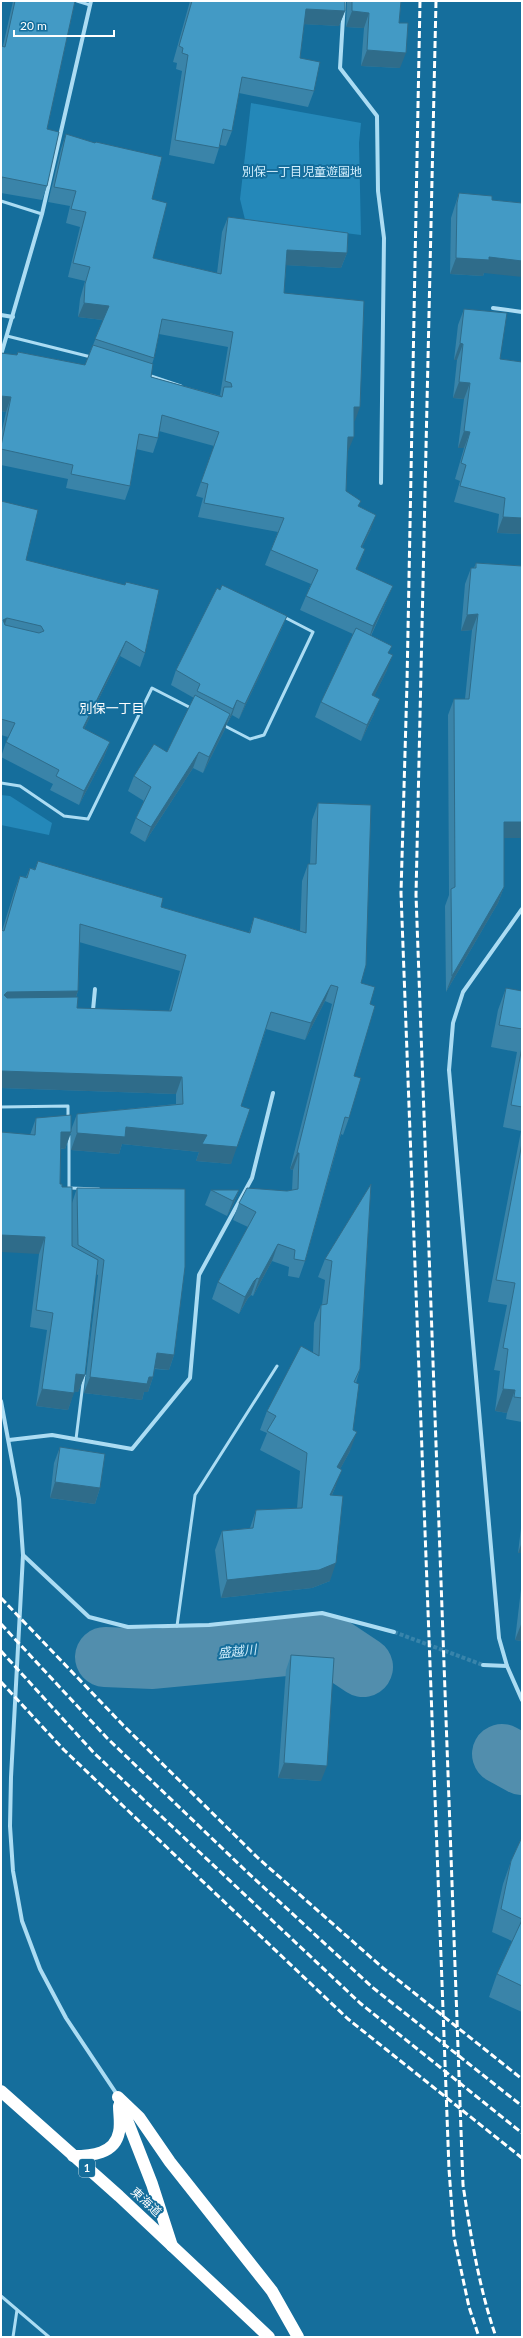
<svg xmlns="http://www.w3.org/2000/svg" width="523" height="2338" font-family="Lato,'Noto Sans JP',sans-serif">
<style>
.green{fill:#2488b9}
.lines{fill:none;stroke-linecap:round;stroke-linejoin:round}
.river{stroke:#528ead;stroke-width:60}
.street-tunnel{stroke:#3884ab;stroke-width:4;stroke-dasharray:4 2;stroke-linecap:butt}
.lane{stroke:#abdcf3;stroke-width:3}
.street{stroke:#abdcf3;stroke-width:4}
.highway{stroke:#fff;stroke-width:12}
.rail{stroke:#fff;stroke-width:3;stroke-dasharray:7 3;stroke-linecap:butt}
.wall{fill:#3a84a9;fill-rule:evenodd}
.shaded-wall{fill:#2f6c8a}
.building{fill:#439ac5;stroke:#2f6c8a;fill-rule:evenodd}
.labels{text-anchor:middle;stroke-width:4;stroke-linejoin:round;paint-order:stroke}
.shield{fill:#156e9c;stroke:#b9d4e1;stroke-width:1}
.shield-label{font-size:11px;font-weight:bold;fill:#fff}
.park-label{font-size:12px;fill:#d3effd;stroke:#156e9c}
.street-label{font-size:12px;fill:#fff;stroke:#156e9c}
.neighbourhood-label{font-size:13px;fill:#fff;stroke:#156e9c}
.water-label{font-size:13px;font-style:italic;fill:#cdecfb;stroke:#156e9c}
</style>
<rect width="100%" height="100%" fill="#156e9c"/>
<!-- green -->
<g class="green">
<polygon points="251,103 361,123 359,143 361,235 313,229 247,228 240,199"/>
<polygon points="1,795 10,796 52,823 49,835 1,825"/>
</g>
<g class="lines">
<!-- river -->
<g class="river">
<polyline points="105,1657 153,1659 318,1643 330,1645 363,1667"/>
<polyline points="502,1754 522,1765"/>
</g>
<!-- street-tunnel -->
<polyline class="street-tunnel" points="394,1632 483,1665"/>
<!-- lane -->
<g class="lane">
<polyline points="77,1 90,5"/>
<polyline points="1,201 42,214"/>
<polyline points="7,336 91,357"/>
<polyline points="148,375 181,386"/>
<polyline points="223,725 250,739 264,735 313,632 284,617"/>
<polyline points="1,783 20,786 64,816 88,819 152,688 191,708"/>
<polyline points="1,1107 68,1106 68,1119"/>
<polyline points="69,1136 69,1191"/>
<polyline points="69,1188 99,1189"/>
<polyline points="76,1439 84,1375"/>
<polyline points="177,1626 195,1495 277,1366"/>
<polyline points="1,2296 49,2337"/>
<polyline points="13,2337 17,2310"/>
</g>
<!-- street -->
<g class="street">
<polyline points="344,1 340,68 377,116 378,191 384,238 381,483"/>
<polyline points="493,308 522,312"/>
<polyline points="1,315 13,317"/>
<polyline points="1,355 42,214 91,1"/>
<polyline points="93,1010 95,989"/>
<polyline points="1,1401 19,1499 23,1555 11,1777 10,1826 13,1871 22,1921 40,1969 66,2018 118,2096"/>
<polyline points="9,1440 52,1435 132,1449 190,1378 199,1275 252,1178 273,1093"/>
<polyline points="23,1555 89,1617 128,1627 209,1625 322,1613 394,1632"/>
<polyline points="483,1665 507,1666 522,1700"/>
<polyline points="507,1666 499,1638 449,1070 453,1023 463,992 522,909"/>
</g>
<!-- highway -->
<g class="highway">
<polyline points="1,2091 119,2196 269,2337"/>
<polyline points="118,2097 139,2117 170,2162 272,2291 298,2337"/>
<polyline points="120,2102 152,2184 172,2246"/>
<path d="M73,2156C91,2156 115,2154 119,2132C121,2124 119,2114 119,2106"/>
</g>
<!-- rail -->
<g class="rail">
<polyline points="420,1 407,683 401,893 449,2169 454,2237 469,2307 479,2337"/>
<path d="M436,1L416,895L463,2185C471,2237 479,2288 496,2337"/>
<polyline points="1,1598 123,1725 258,1858 383,1968 522,2079"/>
<polyline points="1,1624 107,1738 246,1871 372,1987 522,2106"/>
<polyline points="1,1651 94,1753 360,2003 522,2133"/>
<polyline points="1,1682 64,1750 348,2019 522,2158"/>
</g>
</g>
<!-- wall -->
<g class="wall">
<polygon points="13,1 75,1 47,129 47,186 42,200 1,193 1,46 3,46"/>
<polygon points="190,1 345,1 345,11 339,26 304,24 300,58 314,91 308,107 239,93 232,131 226,146 220,145 214,164 169,155 182,71 176,69 177,63 173,62"/>
<polygon points="347,1 401,1 399,23 400,68 361,66 364,28 346,27"/>
<path d="M66,134L152,199L153,258L217,273L222,232L228,217L347,253L341,268L286,265L284,293L355,421H354L348,451H347L346,491L359,506L371,529L362,547L365,549L357,569L387,600L371,636L389,653L387,670L374,696V714L361,741L315,717L321,702L353,634L300,610L306,596L311,584L265,565L278,532L198,517L203,498L196,496L214,446L159,431L158,438L153,453L136,449L130,486L125,500L66,488L68,479L1,465V435L6,412L1,411V353L17,355L18,352L85,365L103,320L78,317L80,299L85,281L68,277L80,227L66,223L70,206L48,202L61,149ZM159,334L228,347L220,395L221,396L151,377L152,364L154,358Z"/>
<polygon points="459,193 492,200 484,273 483,276 450,274 451,218"/>
<polygon points="464,309 500,359 522,534 497,533 499,514 454,502 460,481 455,479 464,448 458,448 464,399 453,398 457,360 454,360 458,325"/>
<polygon points="1,501 26,560 145,653 140,667 120,656 84,729 110,742 104,757 79,805 50,790 53,784 1,757 6,742 8,737 1,735"/>
<polygon points="476,563 522,566 522,838 504,838 504,887 498,903 446,992 445,906 449,895 448,715 454,699 465,699 472,630 461,631 465,584 471,568 474,568"/>
<polygon points="287,616 281,630 239,719 232,715 227,724 227,723 225,729 203,773 193,768 145,842 130,833 136,818 144,801 128,791 134,776 167,752 194,698 171,685 176,670"/>
<path d="M318,803L361,983L370,1004L354,1076L349,1118L343,1135L341,1134L305,1261L299,1278L288,1276L289,1267L272,1261L253,1296L251,1295L248,1298L239,1314L212,1299L218,1282L248,1227L233,1220L239,1203L292,1190L293,1170L290,1169L332,1004L325,1001L305,1040L266,1029L241,1106L231,1164L196,1161L199,1152L122,1144L119,1154L71,1150V1133L65,1149H61L60,1184L72,1203L77,1188L174,1355L169,1370L154,1369L153,1377L148,1392H144L142,1400L84,1393L98,1275L96,1274L85,1375L78,1392L74,1391L68,1410L36,1406L47,1330L30,1327L39,1254L30,1135L36,1118L71,1130L77,1114L176,1104V1094L1,1088L2,931L14,892L20,876L26,877L30,868L35,869L38,861L161,907L249,933L254,917L300,931L302,881L308,864H310L312,820ZM79,942L180,971L169,1011L77,1008L76,997L78,991Z"/>
<polygon points="506,988 522,991 522,1422 506,1419 507,1413 495,1411 500,1371 494,1370 507,1305 488,1302 521,1131 503,1127 517,1052 491,1047 498,1010"/>
<polygon points="371,1184 360,1369 356,1383 350,1451 340,1469 335,1488 332,1495 330,1581 312,1588 221,1598 215,1550 222,1531 250,1528 256,1510 297,1508 300,1471 260,1450 267,1433 260,1430 267,1411 313,1353 314,1323 321,1305 322,1305 325,1280 318,1277 325,1259"/>
<polygon points="211,1190 239,1190 233,1205 227,1216 205,1205"/>
<polygon points="60,1447 100,1488 95,1504 50,1498 54,1463"/>
<polygon points="522,1520 522,1553 518,1553"/>
<polygon points="522,1581 522,1641 515,1640"/>
<polygon points="291,1655 321,1781 278,1778 286,1670"/>
<polygon points="522,1837 522,2012 489,1997 497,1974 512,1941 492,1932 503,1884 511,1861"/>
</g>
<!-- shaded-wall -->
<g class="shaded-wall">
<polygon points="306,9 345,11 339,26 300,24"/>
<polygon points="352,11 369,13 364,28 346,27"/>
<polygon points="367,50 406,53 400,68 361,66"/>
<polygon points="287,250 347,253 341,268 282,265"/>
<polygon points="489,257 522,261 522,277 484,273 483,276 450,274 456,258"/>
<polygon points="84,303 109,306 103,320 78,317"/>
<polygon points="460,343 463,344 457,360 454,360"/>
<polygon points="459,382 470,383 464,399 453,398"/>
<polygon points="1,396 11,397 6,412 1,411"/>
<polygon points="354,407 360,407 355,421 349,421"/>
<polygon points="464,431 470,432 464,448 458,448"/>
<polygon points="348,437 354,437 348,451 343,451"/>
<polygon points="376,515 371,529 355,561 361,547"/>
<polygon points="503,517 522,518 522,534 497,533"/>
<polygon points="365,549 360,563 351,583 356,569"/>
<polygon points="393,586 387,600 368,641 373,626"/>
<polygon points="478,614 472,630 461,631 467,615"/>
<polygon points="287,616 281,630 239,719 245,704"/>
<polygon points="7,618 2,633 3,620"/>
<polygon points="126,641 120,656 77,743 83,728"/>
<polygon points="393,655 387,670 367,711 372,695"/>
<polygon points="380,699 374,714 361,741 367,725"/>
<polygon points="237,700 232,715 227,724 233,709"/>
<polygon points="230,714 225,729 203,773 209,757"/>
<polygon points="110,742 104,757 79,805 84,791"/>
<polygon points="199,752 193,768 145,842 151,827"/>
<polygon points="504,822 522,822 522,838 498,838"/>
<polygon points="504,887 498,903 446,992 452,976"/>
<polygon points="331,985 325,1001 305,1040 311,1023"/>
<polygon points="78,991 72,1008 1,1009 4,995 7,992"/>
<polygon points="1,1071 182,1077 176,1094 1,1088"/>
<polygon points="126,1127 207,1135 237,1147 231,1164 196,1161 199,1152 122,1144 119,1154 71,1150 77,1133"/>
<polygon points="61,1132 71,1132 65,1149 55,1148"/>
<polygon points="297,1153 299,1153 293,1170 290,1169"/>
<polygon points="239,1190 233,1205 227,1216 233,1201"/>
<polygon points="1,1235 45,1237 39,1254 1,1252"/>
<polygon points="278,1244 272,1261 253,1296 259,1279"/>
<polygon points="257,1278 251,1295 248,1298 239,1314 245,1297 254,1281"/>
<polygon points="157,1353 174,1355 169,1370 151,1368"/>
<polygon points="76,1374 85,1375 78,1392 70,1391"/>
<polygon points="90,1377 153,1377 148,1392 144,1392 142,1400 84,1393"/>
<polygon points="42,1389 74,1393 68,1410 36,1406"/>
<polygon points="503,1389 515,1390 507,1413 495,1411"/>
<polygon points="357,1432 350,1451 331,1486 337,1467"/>
<polygon points="342,1470 335,1488 323,1513 330,1495"/>
<polygon points="55,1482 100,1488 95,1504 50,1498"/>
<polygon points="522,1542 522,1553 518,1553"/>
<polygon points="336,1563 330,1581 312,1588 221,1598 227,1580"/>
<polygon points="522,1622 522,1641 515,1640"/>
<polygon points="284,1763 327,1766 321,1781 278,1778"/>
</g>
<!-- building -->
<g class="building">
<polygon points="15,1 75,1 47,129 59,132 47,186 2,177 1,182 1,46 5,47"/>
<polygon points="192,1 345,1 345,11 306,9 300,58 320,62 314,91 242,77 232,131 223,129 219,148 175,140 188,55 182,53 183,48 179,46"/>
<polygon points="352,1 401,1 399,23 408,23 406,53 367,50 369,13 352,11"/>
<polygon points="66,134 95,143 96,142 162,157 152,199 167,203 153,258 221,274 228,217 348,233 347,253 287,250 284,293 364,301 360,407 354,407 354,437 348,437 346,491 361,501 358,506 376,515 361,547 365,549 356,569 393,586 373,626 306,596 318,570 271,550 284,518 204,503 208,484 201,482 219,432 162,415 158,438 139,434 130,486 71,474 73,465 1,449 1,446 11,397 1,396 1,353 17,355 18,352 85,365 93,345 153,364 151,377 222,397 224,387 232,387 231,383 225,381 233,332 162,319 154,358 95,339 109,306 84,303 85,284 90,267 73,263 86,212 71,209 76,191 54,187"/>
<polygon points="459,193 492,196 492,200 522,203 522,261 489,257 489,260 456,258 457,203"/>
<polygon points="464,309 507,313 500,359 522,362 522,518 503,517 505,498 460,486 466,465 461,463 470,432 464,431 470,383 459,382 463,344 460,343"/>
<path d="M1,501L38,510L26,560L125,585L126,582L159,590L145,653L126,641L83,728L110,742L84,791L56,776L59,770L6,742L15,723L1,719ZM7,618L41,626L44,631L39,633L5,625L3,620Z"/>
<polygon points="476,563 522,566 522,822 504,822 504,887 452,976 451,889 455,887 454,699 469,699 478,614 467,615 471,568 476,568"/>
<polygon points="222,585 287,616 245,704 237,700 233,709 197,691 200,684 176,670 217,588 220,590"/>
<polygon points="356,628 392,646 388,653 393,655 372,695 380,699 367,725 321,702"/>
<polygon points="195,695 230,714 209,757 199,752 151,827 136,818 151,787 134,776 154,744 167,752"/>
<path d="M318,803L371,805L366,965L361,983L375,987L370,1004L375,1006L354,1076L361,1078L349,1118L345,1117L305,1261L294,1259L295,1250L278,1244L259,1279L257,1278L254,1281L245,1297L218,1282L256,1212L239,1203L247,1188L287,1191L298,1189L299,1153H297L338,987L331,985L311,1023L271,1012L241,1106L250,1109L237,1147L202,1144L207,1135L126,1127L125,1137L77,1133V1114L183,1104L182,1077L1,1071V930L4,931L20,876L27,878L30,868L35,870L38,861L163,898L161,907L250,933L254,917L306,933L308,864H316ZM80,924L186,955L171,1011L77,1008L78,997L7,998L4,995L7,992L78,991Z"/>
<polygon points="506,988 522,991 522,1029 499,1025"/>
<polygon points="522,1047 522,1107 511,1105"/>
<polygon points="71,1115 71,1132 61,1132 60,1184 62,1184 62,1187 72,1187 72,1246 98,1260 85,1375 76,1374 74,1393 42,1389 53,1313 36,1310 45,1237 1,1235 1,1132 35,1135 36,1118"/>
<polygon points="522,1143 522,1398 514,1397 515,1390 503,1389 508,1349 503,1348 515,1283 496,1280"/>
<polygon points="371,1184 360,1369 354,1382 359,1384 353,1430 357,1432 337,1467 342,1470 330,1495 343,1496 336,1563 319,1570 227,1580 222,1531 253,1528 256,1510 302,1508 307,1453 267,1431 276,1416 267,1411 301,1346 319,1356 321,1305 327,1304 332,1261 325,1259"/>
<polygon points="77,1188 185,1189 185,1267 174,1355 157,1353 153,1377 149,1377 147,1384 90,1377 104,1260 78,1245"/>
<polygon points="211,1190 239,1190 233,1201"/>
<polygon points="60,1447 105,1454 100,1488 55,1482"/>
<polygon points="291,1655 334,1658 327,1766 284,1763"/>
<polygon points="522,1837 522,1919 501,1909 511,1861"/>
<polygon points="522,1920 522,1986 497,1974"/>
</g>
<g class="labels">
<!-- shield labels -->
<rect class="shield" x="79" y="2159" width="16" height="18" rx="3"/>
<g class="shield-label">
<text x="87" y="2172">1</text>
</g>
<!-- park labels -->
<g class="park-label">
<text x="302" y="176">別保一丁目児童遊園地</text>
</g>
<!-- street labels -->
<g class="street-label">
<text transform="translate(146 2202) rotate(43)" y="4">東海道</text>
</g>
<!-- neighbourhood labels -->
<g class="neighbourhood-label">
<text x="112" y="713">別保一丁目</text>
</g>
<!-- water labels -->
<g class="water-label">
<text transform="translate(237 1651) rotate(-6)" y="5">盛越川</text>
</g>
</g>
<!-- border -->
<rect width="523" height="2338" fill="none" stroke="#ffffff" stroke-width="4"/>
<!-- scale -->
<path d="M14 30v6h100v-6" fill="none" stroke="#ffffff" stroke-width="2"/>
<text x="20" y="30" font-size="12" fill="#ffffff" stroke="#156e9c" stroke-width="3" paint-order="stroke">20 m</text>
</svg>
